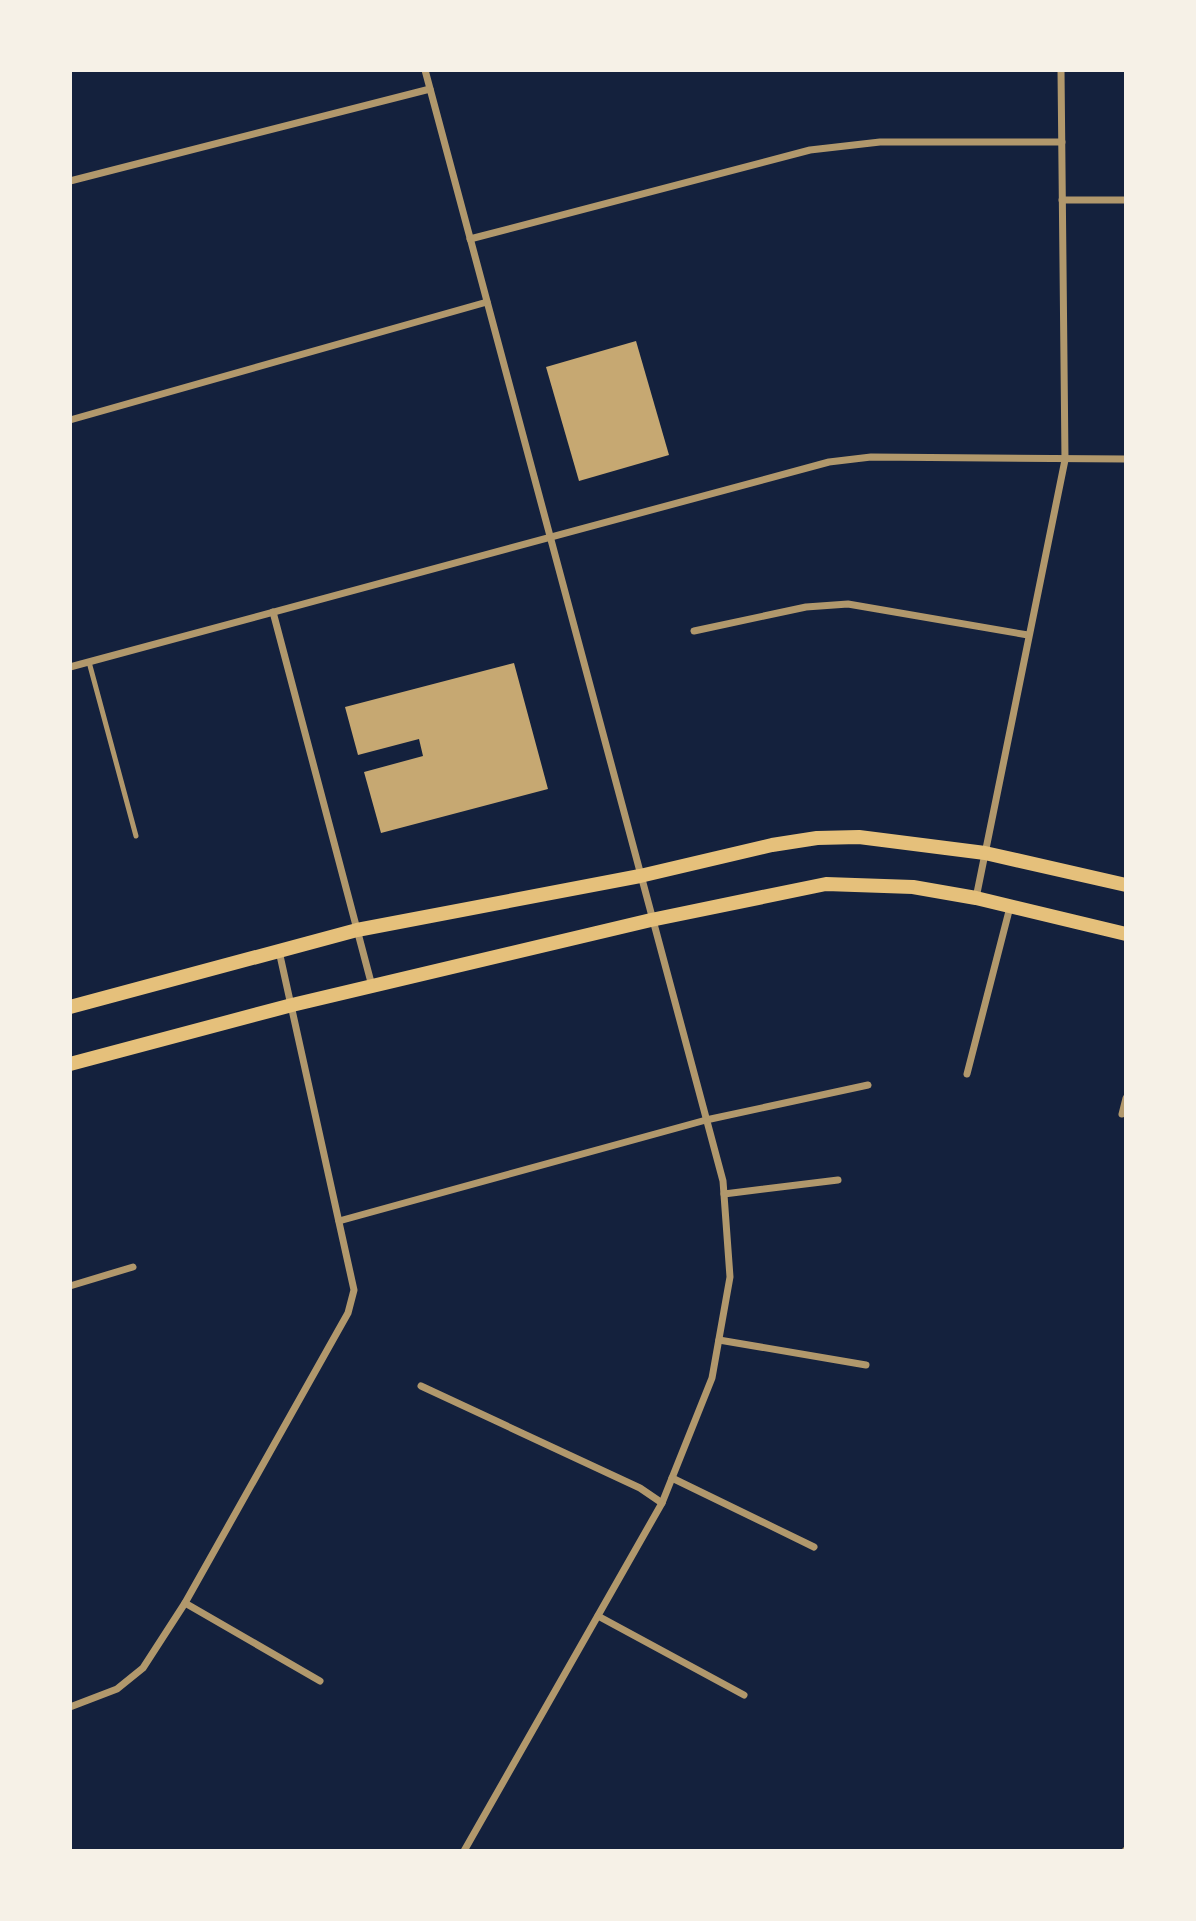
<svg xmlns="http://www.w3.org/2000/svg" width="1196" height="1921" font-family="Montserrat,sans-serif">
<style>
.building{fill:#c6a872}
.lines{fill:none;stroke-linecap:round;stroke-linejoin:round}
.service{stroke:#b1986c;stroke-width:5}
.minor{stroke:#b1986c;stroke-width:7}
.secondary{stroke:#e5c07b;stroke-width:14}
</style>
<rect width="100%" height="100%" fill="#14213d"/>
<!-- building -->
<g class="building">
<polygon points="636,341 669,455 579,481 546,367"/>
<polygon points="514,663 548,789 381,833 364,772 423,756 419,739 358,755 345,707"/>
</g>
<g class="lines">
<!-- service -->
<polyline class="service" points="89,662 136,836"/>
<!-- minor -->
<g class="minor">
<polyline points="425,70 723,1181 730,1277 712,1378 662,1503 464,1851"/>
<polyline points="70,181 430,89"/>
<polyline points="1062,200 1126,200"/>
<polyline points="470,239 810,150 880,142 1062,142"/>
<polyline points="70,420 487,302"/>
<polyline points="273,612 372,986"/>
<polyline points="694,631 806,607 848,604 1028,635"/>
<polyline points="70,667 829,462 871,457 1126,459"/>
<polyline points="976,898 1065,460 1061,70"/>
<polyline points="967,1074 1010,907"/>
<polyline points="1122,1114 1126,1098"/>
<polyline points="724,1194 838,1180"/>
<polyline points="339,1221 706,1120 868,1085"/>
<polyline points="70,1286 133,1267"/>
<polyline points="719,1340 866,1365"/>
<polyline points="421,1386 640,1488 662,1503"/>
<polyline points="672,1478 814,1547"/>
<polyline points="185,1603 320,1681"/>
<polyline points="598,1616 744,1695"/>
<polyline points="70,1707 117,1689 143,1668 185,1603 348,1313 354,1290 279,951"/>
<polyline points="1125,1851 1126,1850"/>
</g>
<!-- secondary -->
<g class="secondary">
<polyline points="70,1007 357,930 640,876 772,845 817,838 859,837 985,853 1126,885"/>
<polyline points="70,1064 292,1005 651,920 826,884 913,887 976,898 1126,934"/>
</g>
</g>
<!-- border -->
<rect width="1196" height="1921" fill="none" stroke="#f6f1e7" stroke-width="144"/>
</svg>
